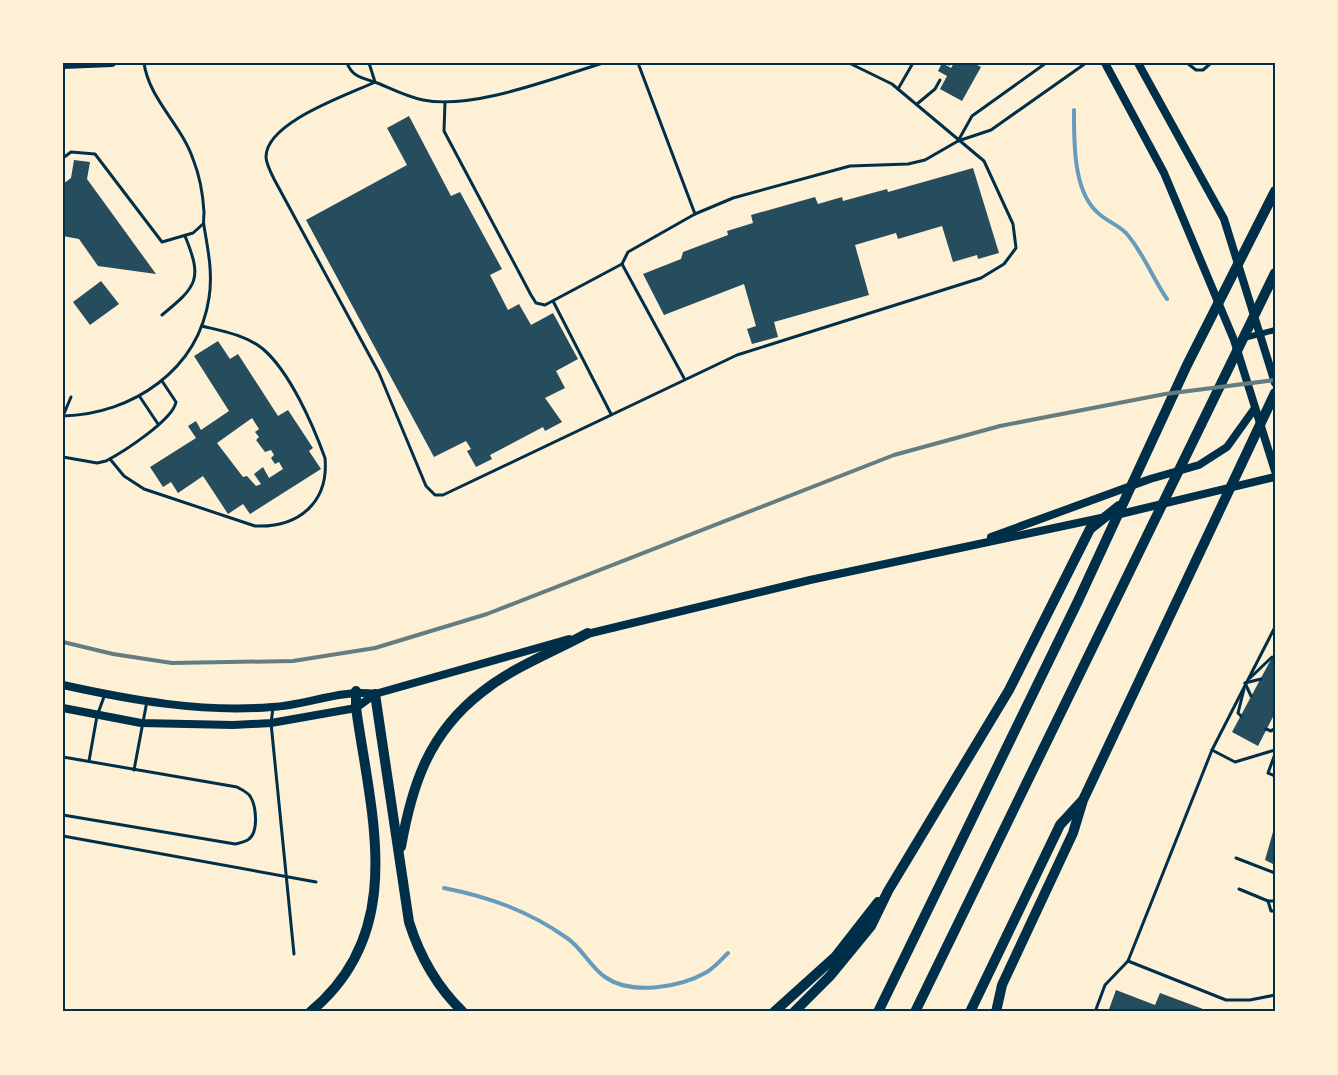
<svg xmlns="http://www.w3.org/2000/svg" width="1338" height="1075" font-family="Arial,sans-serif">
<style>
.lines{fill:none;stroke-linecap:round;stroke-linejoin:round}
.stream{stroke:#669bbc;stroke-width:4}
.building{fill:#264d5e;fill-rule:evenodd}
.service{stroke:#003049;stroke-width:3}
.minor{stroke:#003049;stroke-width:6}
.tertiary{stroke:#003049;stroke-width:8}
.secondary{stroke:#003049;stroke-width:8}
.motorway{stroke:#003049;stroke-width:10}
.rail{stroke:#657d81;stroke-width:4}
.neatline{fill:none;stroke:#003049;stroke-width:2}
</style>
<rect width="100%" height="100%" fill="#fdf0d5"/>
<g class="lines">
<!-- stream -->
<g class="stream">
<path d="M1074,110C1074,140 1073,189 1096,211C1104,220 1117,224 1126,233C1143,252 1152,277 1167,299"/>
<path d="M444,888C489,897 529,911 567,938C582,948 591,968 605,977C632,996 681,987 707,972C715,967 722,959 728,953"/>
</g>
</g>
<!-- building -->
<g class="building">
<polygon points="942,63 951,68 954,63 973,63 981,67 962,101 940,89 947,76 938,71"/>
<polygon points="409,116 451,196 460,192 502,269 490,275 508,310 519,304 531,325 553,313 578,359 556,371 565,388 545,398 562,422 545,431 543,427 490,455 492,459 476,467 467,451 471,449 466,441 434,457 306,220 407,165 387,128"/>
<polygon points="74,160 90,162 87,179 156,274 98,266 79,239 63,236 63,184 71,178"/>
<polygon points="973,168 999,253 978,259 977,255 953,262 942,226 898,239 896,233 855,245 869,295 774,322 778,337 752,344 747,329 756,326 744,284 664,315 643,274 681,259 683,252 728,235 727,231 753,223 751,215 815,197 818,204 842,197 843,201 887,189 888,192"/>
<polygon points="101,281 119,304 90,325 73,302"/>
<path d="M218,341L230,359L238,354L278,416L288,410L313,448L309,451L321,469L250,514L243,504L228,514L203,476L178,493L171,482L163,487L150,467L196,438L188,426L196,421L201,430L229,411L194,356ZM252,418L259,429L255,432L259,437L256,440L265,452L271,450L274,455L271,458L275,464L279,462L283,469L269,478L263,467L254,474L261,484L256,486L247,476L243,477L217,443Z"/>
<polygon points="1275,652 1275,713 1258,746 1232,732"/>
<polygon points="1275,825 1275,865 1265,860"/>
<polygon points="1116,990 1155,1005 1160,993 1211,1012 1108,1012"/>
</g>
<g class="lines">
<!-- service -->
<g class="service">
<path d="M347,63C353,79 366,78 380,84C394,90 408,97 423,100C473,110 554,78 603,63"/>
<polyline points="369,63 375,82"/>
<polyline points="638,63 695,214"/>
<polyline points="1046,63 972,116 958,141 991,130 1086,63"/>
<polyline points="1187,63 1196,70 1203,70 1211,63"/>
<polyline points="949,64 949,63"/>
<path d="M375,82C348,95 266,122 266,157C266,163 271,173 274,179L379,373L426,486L435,495H443L737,355L981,278L1004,264L1016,248L1013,224L984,161L892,84L849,63"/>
<polyline points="898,89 913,63"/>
<polyline points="445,102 444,131 531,295 536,303 545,305 622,264 628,252 695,214 733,198 850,166 908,164 925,160 958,141"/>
<polyline points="917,104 935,89 940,80"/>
<polyline points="63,158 71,152 95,154 162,242 193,233 203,224"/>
<polyline points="622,264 684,378"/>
<polyline points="553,301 611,414"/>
<path d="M162,315C197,286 203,280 185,236"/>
<polyline points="140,397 158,424"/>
<path d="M63,416C133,414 198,370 209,298C213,273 208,250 204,226C203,221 204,217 204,212C203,195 199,174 193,159C181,124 149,99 144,63"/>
<polyline points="63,416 71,397"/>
<path d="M63,457L97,463L106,461C123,452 173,420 176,402L162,381"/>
<path d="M110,459L124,476L144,489L255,526C298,528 329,503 325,458C313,425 290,372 263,349C246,335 222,331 202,326"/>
<polyline points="1250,678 1272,657"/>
<polyline points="1245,683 1261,679"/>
<polyline points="1245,683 1251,696"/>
<polyline points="273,708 271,723 294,954"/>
<polyline points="1241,716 1238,713 1244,689"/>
<polyline points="1266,729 1271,731 1275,728"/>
<polyline points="1212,750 1235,762 1275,750"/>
<polyline points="1275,754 1268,773 1275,776"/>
<path d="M63,757L237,787C242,790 247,792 250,796C256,805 259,831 249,839C246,842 239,843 235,844L63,815"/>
<polyline points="89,761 97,716 105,694"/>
<polyline points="134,770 147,701"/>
<polyline points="63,836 316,882"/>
<polyline points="1236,858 1275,873"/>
<polyline points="1239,889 1268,901 1271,911 1275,911"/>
<polyline points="1268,901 1275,901"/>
<polyline points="1128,961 1226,1000 1250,1000 1275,995"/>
<polyline points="1095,1012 1105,985 1128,961 1212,750 1275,627"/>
</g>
<!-- minor -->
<polyline class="minor" points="1244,338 1275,330"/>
<!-- tertiary -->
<g class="tertiary">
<polyline points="1116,515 1275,477"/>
<polyline points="991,537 1150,479 1199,465 1227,447 1255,408"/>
<polyline points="583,635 810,580 1101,518"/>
<path d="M63,685C131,700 202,713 272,707C307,705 341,689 375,694"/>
<polyline points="63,708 141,723 233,725 271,723 356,708 375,694 569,639"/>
</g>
<!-- secondary -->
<g class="secondary">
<polyline points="1105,63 1164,173 1234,340 1275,471"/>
<polyline points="1138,63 1224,219 1275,383"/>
<polyline points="63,65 112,63"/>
</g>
<!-- motorway -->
<g class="motorway">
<path d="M375,694L409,922C420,957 437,987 463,1012"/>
<path d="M401,847C412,784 429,733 482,692C513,667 553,652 588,633"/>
<path d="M310,1012C408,932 371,815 356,708V691"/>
<polyline points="774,1012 835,957 878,902"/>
<polyline points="794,1012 830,976 871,926 888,891 1009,690 1090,529 1119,506"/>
<polyline points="878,1012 1078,601 1187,365 1275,191"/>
<polyline points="915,1012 1275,273"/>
<polyline points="970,1012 1060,825 1082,801"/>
<polyline points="996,1012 1002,985 1073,833 1083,800 1275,393"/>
</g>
<!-- rail -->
<polyline class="rail" points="63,642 113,654 172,663 293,661 375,648 487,614 894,455 1000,426 1165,394 1275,380"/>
</g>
<!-- border -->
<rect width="1338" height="1075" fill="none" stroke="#fdf0d5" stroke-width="129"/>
<rect x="64" y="64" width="1210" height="946" class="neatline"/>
</svg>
